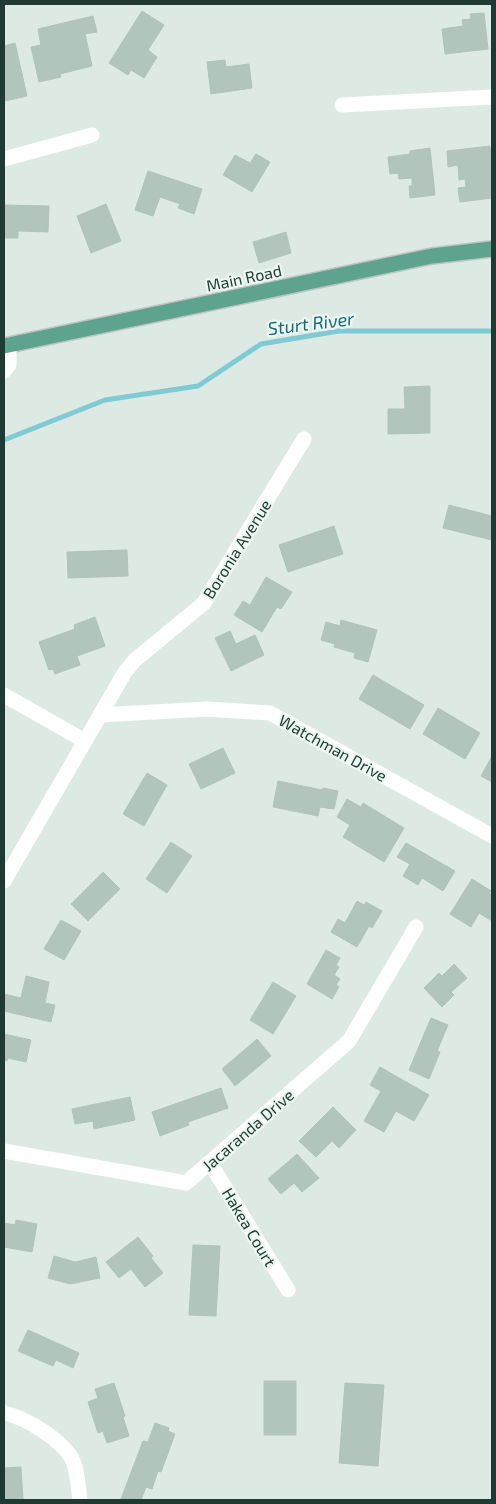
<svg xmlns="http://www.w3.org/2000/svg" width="496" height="1504" font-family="'Exo 2',sans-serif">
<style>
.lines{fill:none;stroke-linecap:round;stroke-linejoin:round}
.stream{stroke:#80cad4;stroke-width:5}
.building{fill:#b2c5bd;stroke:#afc4bb}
.major-casing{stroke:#bcc4c2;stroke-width:18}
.minor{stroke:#fff;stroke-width:15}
.major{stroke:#5ea38f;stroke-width:15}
.labels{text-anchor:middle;stroke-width:4.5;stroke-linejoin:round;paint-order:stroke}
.street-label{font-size:16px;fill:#1e3a32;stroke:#edf7f2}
.water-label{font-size:18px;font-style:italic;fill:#146c7a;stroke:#edf7f2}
</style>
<rect width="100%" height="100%" fill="#ddeae4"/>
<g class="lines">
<!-- stream -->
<polyline class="stream" points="4,440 105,400 198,386 261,344 339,331 492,331"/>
</g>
<!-- building -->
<g class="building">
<polygon points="142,11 164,25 148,50 157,57 144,78 131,70 128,75 109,63"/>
<polygon points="484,13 488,49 445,54 442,29 463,26 462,20 471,19 470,14"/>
<polygon points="93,16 97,32 85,34 92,66 60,74 61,77 39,82 31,47 41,45 38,29"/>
<polygon points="15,43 27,96 5,101 4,46"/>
<polygon points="225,60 226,67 249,64 252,88 211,94 207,62"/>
<polygon points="490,146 492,170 492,198 460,202 458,188 466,187 465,179 459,180 458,165 448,167 447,151"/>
<polygon points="430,148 435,195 410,198 409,186 412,186 412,178 399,179 398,173 390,174 388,157 410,154 410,151"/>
<polygon points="256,154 270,162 252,192 223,175 235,155 250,163"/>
<polygon points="148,171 202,189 194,214 178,208 180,204 160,197 153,216 135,210"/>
<polygon points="106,204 121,241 91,253 77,216"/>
<polygon points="5,205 49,206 48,232 18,231 18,238 5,238"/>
<polygon points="286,232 291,253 259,263 253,242"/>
<polygon points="430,386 430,433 388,434 388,409 405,409 404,387"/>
<polygon points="449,505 492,516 492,540 443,528"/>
<polygon points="334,526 343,554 288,572 279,545"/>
<polygon points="127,550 128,576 68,578 67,552"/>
<polygon points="266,577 292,592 281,609 277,607 262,632 234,615 243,601 250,605"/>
<polygon points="95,617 105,646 77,656 80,665 55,674 53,669 49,670 39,642 75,629 74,625"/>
<polygon points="341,620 377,630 368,662 354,658 355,653 334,647 335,644 321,640 326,622 340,626"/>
<polygon points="230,631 236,644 255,635 264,655 231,671 215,638"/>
<polygon points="373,675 424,705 410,729 359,699"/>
<polygon points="438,708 480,733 465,759 423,734"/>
<polygon points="223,748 235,773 201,789 189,764"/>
<polygon points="492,756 492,782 481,776"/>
<polygon points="147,773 167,785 144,826 123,814"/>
<polygon points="278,781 322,790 323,788 338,791 334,809 320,807 318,816 273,807"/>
<polygon points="347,799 361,807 363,803 404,828 384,862 343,837 350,825 337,817"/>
<polygon points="171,842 192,856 167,893 146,879"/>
<polygon points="406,843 455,871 443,891 422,878 418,885 403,876 410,864 397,857"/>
<polygon points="103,872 120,889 88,921 71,904"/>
<polygon points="472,879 491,891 489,893 492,895 492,921 479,913 471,927 450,914"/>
<polygon points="357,901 364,905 366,902 382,911 372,928 369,926 357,947 331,932 338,919 345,923"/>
<polygon points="61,920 81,931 64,960 44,949"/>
<polygon points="326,950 340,958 336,965 339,967 334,975 340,979 336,985 339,987 332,999 307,984"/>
<polygon points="454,964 467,978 451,992 454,995 442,1007 424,988 439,973 442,976"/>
<polygon points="26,976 49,982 45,1003 55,1005 51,1022 4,1011 4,994 21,998"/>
<polygon points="273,982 296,996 273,1034 250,1020"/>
<polygon points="431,1018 448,1025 437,1051 440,1052 429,1079 409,1070"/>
<polygon points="4,1034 31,1040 26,1062 8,1058 7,1061 4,1060"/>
<polygon points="257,1039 271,1056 235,1086 222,1069"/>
<polygon points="380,1067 429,1095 414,1121 396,1111 384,1132 364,1121 381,1091 370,1085"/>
<polygon points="221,1088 228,1108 188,1122 189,1125 160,1136 152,1112"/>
<polygon points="130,1097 135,1120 94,1129 93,1121 75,1124 72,1109"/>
<polygon points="333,1107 356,1130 339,1148 332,1141 316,1157 299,1141"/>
<polygon points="297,1154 319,1178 302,1192 294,1183 281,1194 268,1179"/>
<polygon points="16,1220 37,1224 32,1252 4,1247 4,1223 15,1225"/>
<polygon points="138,1237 153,1256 151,1258 163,1273 145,1287 131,1269 119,1278 106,1262"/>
<polygon points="193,1245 220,1246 216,1316 189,1315"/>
<polygon points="54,1256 75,1262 96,1257 100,1278 70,1284 48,1278"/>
<polygon points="28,1330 79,1353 73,1368 56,1360 53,1366 18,1351"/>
<rect x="264" y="1381" width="32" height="54"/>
<polygon points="114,1383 125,1416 123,1417 129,1436 107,1443 103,1431 98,1433 88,1402 98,1398 95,1389"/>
<polygon points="345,1383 384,1385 378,1466 339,1463"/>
<polygon points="155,1423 169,1428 168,1431 175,1434 161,1472 158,1471 152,1489 146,1487 141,1500 121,1499 143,1441 148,1442"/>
<polygon points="21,1467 23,1500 4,1500 4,1468"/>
</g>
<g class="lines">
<defs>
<polyline id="major" points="4,346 432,256 492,249"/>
</defs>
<!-- major casing -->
<use href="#major" class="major-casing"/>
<!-- minor -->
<g class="minor">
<polyline points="342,105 492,97"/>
<polyline points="4,159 92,135"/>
<polyline points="4,371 9,365 9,345"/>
<polyline points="4,695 85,741"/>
<polyline points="100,715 207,709 270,713 492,836"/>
<polyline points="4,881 125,672 135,660 204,603 304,439"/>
<polyline points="4,1151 186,1183 349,1041 416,927"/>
<polyline points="210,1163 288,1290"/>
<path d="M4,1413C25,1417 64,1441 73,1461C78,1473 78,1488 80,1500"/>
</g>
<!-- major -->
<use href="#major" class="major"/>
</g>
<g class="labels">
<!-- street labels -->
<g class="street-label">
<text transform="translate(244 278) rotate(-12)" y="6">Main Road</text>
<text transform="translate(237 549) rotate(-58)" y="6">Boronia Avenue</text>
<text transform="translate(333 748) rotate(29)" y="6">Watchman Drive</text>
<text transform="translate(248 1130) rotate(-41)" y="6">Jacaranda Drive</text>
<text transform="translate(249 1227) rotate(59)" y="6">Hakea Court</text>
</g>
<!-- water labels -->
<g class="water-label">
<text transform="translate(311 324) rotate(-7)" y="6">Sturt River</text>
</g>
</g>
<!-- border -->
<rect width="496" height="1504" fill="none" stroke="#1e3a32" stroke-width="10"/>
</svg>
